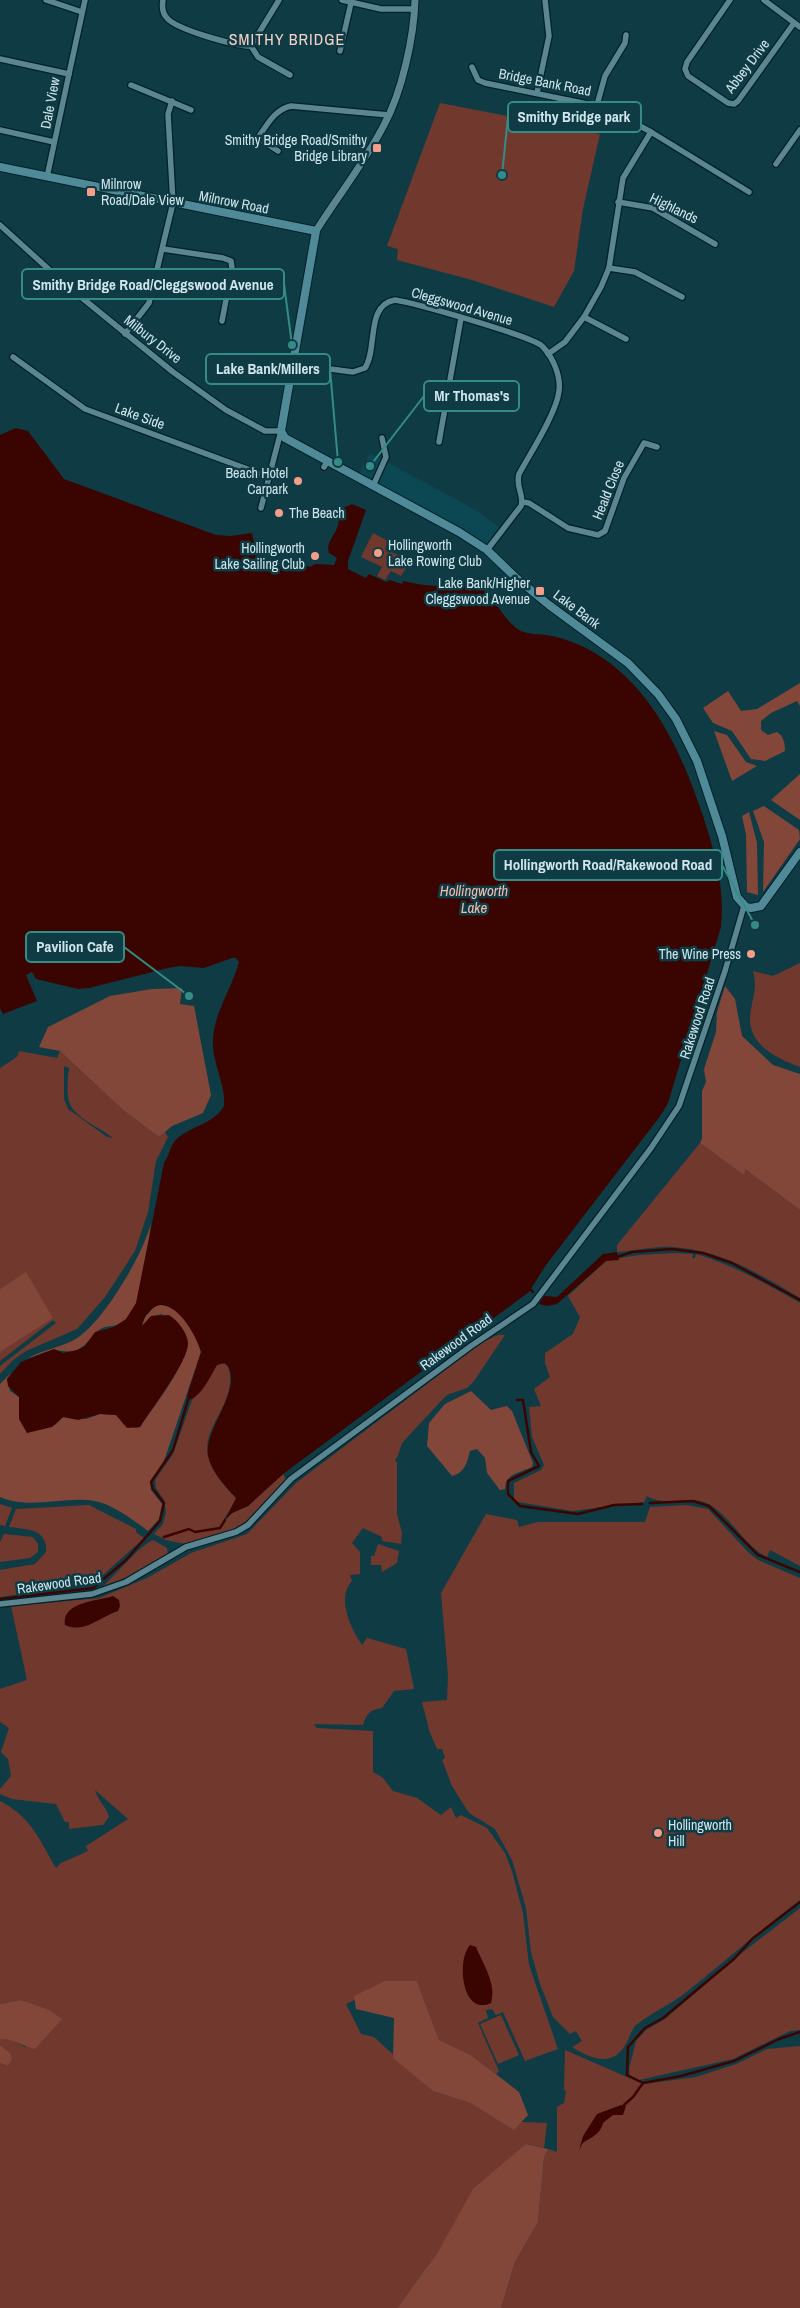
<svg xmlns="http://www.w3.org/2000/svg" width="800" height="2308" font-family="'Archivo Narrow',sans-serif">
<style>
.built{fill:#0c4854}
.green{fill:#71392d;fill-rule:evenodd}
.forest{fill:#83473a}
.water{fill:#3a0400}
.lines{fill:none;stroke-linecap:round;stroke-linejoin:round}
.stream{stroke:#3a0400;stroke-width:2.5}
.minor-casing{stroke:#012128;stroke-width:8}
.tertiary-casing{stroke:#012128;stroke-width:9}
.secondary-casing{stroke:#012128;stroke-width:10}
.minor{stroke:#5b8691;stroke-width:5.5}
.tertiary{stroke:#5b8691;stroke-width:7}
.secondary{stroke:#508a99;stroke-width:8}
.poi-dot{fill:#f49e8a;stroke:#0f3b45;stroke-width:2}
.labels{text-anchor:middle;stroke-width:5;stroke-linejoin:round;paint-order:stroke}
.street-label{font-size:14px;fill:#cfe5eb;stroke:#0f3b45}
.poi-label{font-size:14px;fill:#cfe5eb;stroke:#0f3b45;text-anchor:end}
.water-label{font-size:15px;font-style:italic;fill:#f3baad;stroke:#0f3b45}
.quarter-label{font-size:16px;letter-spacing:1px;fill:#f4d1c9;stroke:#0f3b45}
.leader{fill:none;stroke:#358c87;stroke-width:2}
.callout-dot{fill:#358c87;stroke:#0f3b45;stroke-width:2}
.callout{fill:#0f3b45;stroke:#358c87;stroke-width:2}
.callout-label{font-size:15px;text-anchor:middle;font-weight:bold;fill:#cfe5eb}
</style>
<rect width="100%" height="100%" fill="#0f3b45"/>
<!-- built -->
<polygon class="built" points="370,453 474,509 499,527 487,544 380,485 359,474"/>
<!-- green -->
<g class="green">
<polygon points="440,103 600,134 583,209 574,271 554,307 472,280 397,260 398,249 387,246"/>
<polygon points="373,533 388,541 385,549 410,561 401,576 391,571 385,580 377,576 382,567 361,557"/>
<path d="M800,963V1067C774,1057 744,1043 751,1009C754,994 757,986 753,971L773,976Z"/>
<path d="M19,1051L57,1058L60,1051L123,1110L159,1137L165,1132L168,1137L156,1161L148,1212L135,1251L105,1297L77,1329L26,1351L13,1360L0,1374V1366L56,1323L53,1320L0,1361V1352L52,1318L26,1273L0,1289V1068L17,1057ZM64,1066L69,1068C68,1077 67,1087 68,1096C69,1117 99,1126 113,1138L107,1137L68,1109L64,1099Z"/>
<path d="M700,1143L743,1174L745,1169L800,1210V1298C760,1274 719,1249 671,1247C654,1246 635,1251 617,1252V1245Z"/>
<path d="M675,1253L693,1254L692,1258H695L696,1254C733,1265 767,1284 800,1303V1566L770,1550L767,1557C744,1545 733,1520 712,1506C692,1493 666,1508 647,1496L644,1502L572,1511L518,1502L514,1499V1483L541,1470L544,1465L532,1437L529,1407L541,1406L534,1389L550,1377L545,1363V1353L573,1334L580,1317L568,1296L607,1260L639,1255Z"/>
<path d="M498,1335H505L474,1381L467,1388L447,1395L441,1401L402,1443L398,1456L395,1460L397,1463V1514L402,1533L401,1544L382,1541V1537L363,1528L352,1543L360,1552V1574L350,1575L352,1581C336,1598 351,1629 362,1645L367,1638L406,1649L414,1689L394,1691L382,1708C370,1710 367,1713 363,1725L314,1724L317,1728L373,1731V1772L383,1778L393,1791L417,1798L441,1815L451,1807L456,1818L461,1815L487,1828L505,1853L512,1871L523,1913L529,1965L558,2049L525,2061L503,2012L496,2015L492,2009L486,2010L488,2018L478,2023L499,2071L496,2074L471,2055L439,2040L417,1981L372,1992L346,2004L361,2034L374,2037L433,2091L470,2103L514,2129L521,2122L547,2123L544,2148L526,2144L438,2252L397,2308H0V2063L8,2066L10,2053L0,2045V2039L9,2038L25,2047L61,2019L21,2000L0,2004V1801C32,1818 39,1839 56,1868L61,1863L88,1851L86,1846L128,1819L95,1790C97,1800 107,1807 109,1817L103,1825L69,1829V1822H65L56,1804L12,1799L0,1794V1789L11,1776L8,1759L1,1752L9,1728L0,1722V1689L27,1680L11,1606L99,1598L147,1578L191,1553L247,1534L296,1483L452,1365L483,1342ZM104,1599L118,1610C104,1616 92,1625 77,1628L84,1603Z"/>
<path d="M222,1363L228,1366C239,1403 202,1424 208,1455C211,1471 225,1487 236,1498L233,1505L224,1519L225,1520L232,1513L248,1506L283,1474L287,1481L252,1519L233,1530L185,1544L166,1540L154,1534L163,1524L166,1512L164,1500L156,1488L155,1480L173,1454L192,1400L217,1365Z"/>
<polygon points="0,1504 12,1508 5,1526 0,1525"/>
<path d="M89,1505L136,1529V1532L144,1538L93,1584L0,1597V1570L35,1564L46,1552C48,1529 27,1529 9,1527L16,1509Z"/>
<path d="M686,1505L708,1509L749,1553L758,1560L800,1578V1900C760,1930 723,1963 684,1994C669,2005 650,2014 636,2025C629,2032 628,2048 615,2056C601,2064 583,2054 572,2047L582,2041L576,2031L570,2034L553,2017L540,1984L531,1952L526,1908L512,1860L495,1829L469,1813L452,1786L442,1760L445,1758L442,1749H437L430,1733L422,1702L447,1700L448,1675L441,1593L486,1514L517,1520L519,1527L538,1522H645L650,1507Z"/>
<polygon points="4,1534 33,1537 38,1544 38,1552 30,1558 0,1562 0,1542"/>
<path d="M153,1540L167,1548L168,1554L129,1576L100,1589C115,1576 138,1547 153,1540Z"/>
<polygon points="378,1544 399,1551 397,1563 382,1572 381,1565 371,1565 371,1556 374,1556"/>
<polygon points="800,1908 800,2030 790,2031 733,2059 639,2080 630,2077 629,2069 636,2041 646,2030 665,2019 738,1956"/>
<polygon points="501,2015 519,2055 498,2064 480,2024"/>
<polygon points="800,2046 800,2308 501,2308 515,2262 538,2222 544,2158 548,2149 557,2152 557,2107 564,2103 566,2092 564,2089 565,2050 643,2084 696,2077 736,2064 767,2049"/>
</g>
<!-- forest -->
<g class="forest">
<path d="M800,683V706L797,701L771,713L761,721V730L768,735L777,732C784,736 785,744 785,751L765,761L751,759L732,731L713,723L703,708L728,691L741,711L757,709Z"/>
<polygon points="714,731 727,735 746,762 757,766 732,781"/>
<polygon points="800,774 800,820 771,800"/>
<polygon points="764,806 799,830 800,839 763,892 764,842 753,811"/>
<polygon points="749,812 757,843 758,895 747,892 746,835 742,816"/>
<polygon points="725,986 735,999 742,1036 773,1065 800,1074 800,1210 745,1169 744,1175 700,1143 702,1139 702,1091 706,1082 704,1069 716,1032 717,1012"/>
<polygon points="182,988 180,1004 194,1006 211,1095 203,1113 172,1126 159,1137 123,1110 60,1051 39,1047 48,1027 110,996 152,989"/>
<path d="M151,1223C148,1248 145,1300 127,1319C119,1327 110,1325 102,1328C92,1333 89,1344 79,1349C68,1355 61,1348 50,1351C43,1352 36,1356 28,1358C43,1350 60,1347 74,1340C102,1325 144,1253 151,1223Z"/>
<polygon points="26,1272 53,1318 0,1352 0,1289"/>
<path d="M156,1305C180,1303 196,1332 201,1352L164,1461L150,1482L151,1490L162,1504L159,1519L148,1531C132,1519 109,1501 87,1500C58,1498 28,1509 0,1497V1384L12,1372L7,1379L10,1391L19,1397V1419L55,1425L63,1417L86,1419L100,1414L116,1415L124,1424L136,1428L140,1427C153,1407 191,1361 187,1338L162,1314L152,1316L142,1326L145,1317Z"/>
<path d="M471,1391L491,1410L507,1406L512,1411L533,1463L532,1467C519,1473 505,1474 505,1489L500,1490L487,1473L485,1458L477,1449L470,1451C467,1462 465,1473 452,1476L427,1446L429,1423L445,1404Z"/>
<polygon points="385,1981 417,1981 439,2040 471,2055 519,2092 528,2115 514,2130 470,2103 433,2091 393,2058 394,2018 356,2009 354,1996"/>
<path d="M21,2000L49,2010L62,2019L35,2049C22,2046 13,2038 0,2039V2004Z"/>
<polygon points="0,2045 10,2053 12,2059 8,2066 0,2063"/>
<polygon points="526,2144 548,2149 544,2158 538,2222 515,2262 501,2308 397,2308 438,2252 473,2189"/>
</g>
<!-- water -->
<g class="water">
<path d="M16,428L28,431L64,479L216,535L231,536L252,533C254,545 259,558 270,566C284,568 297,561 310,567L315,564L334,565L337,558L329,553C325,542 336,535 338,525C339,519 339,516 341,509L352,504L366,510L348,561V569L366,578L369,574L386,582L390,580L402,584L403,581C417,584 430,587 444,585C452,585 463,581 471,583C494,590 500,618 519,630C530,636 541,633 552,636C563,638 578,644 588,649C651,683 681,751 703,816C715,853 725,888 721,927L668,1103L661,1115L546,1265L529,1292L283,1474L248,1506L232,1513L225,1520L236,1498C225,1486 211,1471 208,1456C203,1429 247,1385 225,1363L217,1365C211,1375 201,1398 188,1400L187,1396L201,1352C197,1335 169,1287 149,1312C145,1316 143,1320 142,1326L151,1316L169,1315C178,1321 187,1332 188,1343C189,1360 150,1411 140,1427L127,1428L116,1415L100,1414L78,1420L63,1417L52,1427L27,1433L19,1419V1397L8,1386L7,1379L21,1362L54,1349L63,1353L77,1350L85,1346L95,1332L114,1327L126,1319L136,1303L164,1163C170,1155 170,1143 179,1137C193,1126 216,1122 224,1106C226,1083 211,1062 213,1038C215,1011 232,988 239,962L236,958H232L204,968L180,966L168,968L89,988L78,989L36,979L32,972L26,975L37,1001L3,1014L0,1008V435Z"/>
<polygon points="617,1252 619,1260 606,1261 557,1304 547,1306 539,1304 544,1296 557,1297 603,1254"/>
<path d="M113,1596L119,1600L120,1606L118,1611C100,1617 84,1634 65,1625C61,1602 98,1601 113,1596Z"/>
<path d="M470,1945L476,1947C483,1964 497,1984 491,2003C462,2017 456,1960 470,1945Z"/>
<path d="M621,2105L626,2106L623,2115H613L603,2123C601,2134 590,2138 584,2142C581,2144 580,2149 579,2150L583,2136L597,2114Z"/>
</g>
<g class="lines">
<!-- stream -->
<g class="stream">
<polyline points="617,1257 632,1252 672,1249 703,1253 732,1263 800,1300"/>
<polyline points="531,1290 533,1292"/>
<polyline points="517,1400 523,1400 531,1452 539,1466 508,1481 508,1494 520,1506 578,1514 614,1505 642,1504"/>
<polyline points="650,1503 693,1501 709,1506 758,1555 800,1572"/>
<polyline points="164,1537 189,1529 195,1532 220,1528 225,1520"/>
<polyline points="0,1599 93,1588 126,1560 160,1521 164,1503 153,1489 151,1482 173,1450 188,1400"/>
<polyline points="800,1902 752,1939 734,1959 663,2018 645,2028 628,2047 627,2075 643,2083 681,2076 734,2061 779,2039 800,2032"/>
<polyline points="624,2105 633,2097 643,2083"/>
</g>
<defs>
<g id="minor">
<polyline points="46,0 82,12"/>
<path d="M163,0C162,6 162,13 167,18C177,30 236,46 251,46L279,0"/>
<polyline points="342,0 381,9 415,9"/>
<polyline points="730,0 687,62 685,69 688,76 728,103 734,104 738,101 794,23"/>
<polyline points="764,0 800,27"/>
<polyline points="251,46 258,57 290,75"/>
<polyline points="340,51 351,3"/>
<polyline points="0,59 69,74 47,177"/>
<polyline points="472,67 478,80 485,83 607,108 651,132 749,192"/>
<polyline points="69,74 85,0"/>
<polyline points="131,85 191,110"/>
<polyline points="537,93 549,36 545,0"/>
<polyline points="597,105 605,76 625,43 626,35"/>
<polyline points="0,130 54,142"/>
<path d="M278,151L258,138C267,125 274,110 291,106L389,115"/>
<polyline points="776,164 800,130"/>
<polyline points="618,202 653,208 715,244"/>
<polyline points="0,225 65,284 173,372 226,410 265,431 281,431 261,508"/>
<polyline points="163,249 223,258 231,261 232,268 222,321"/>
<polyline points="609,268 635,272 682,297"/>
<polyline points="584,317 626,339"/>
<polyline points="125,334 149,303 173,203 168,114 172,101"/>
<polyline points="548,354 565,342 584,317 601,287 609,268 623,178 651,132"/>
<polyline points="13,357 85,409 269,477"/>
<path d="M293,364L353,372L365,368C378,349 365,305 395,300C415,303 531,336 542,346C553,357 561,376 559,391C557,412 530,454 519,474C515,487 525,496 521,506L487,550"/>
<polyline points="439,442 461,318"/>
<polyline points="324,467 327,462"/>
<polyline points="373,486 386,457 382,438"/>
<polyline points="523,502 529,503 568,528 598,535 605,531 624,478 644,443 657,447"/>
<polyline points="0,1604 92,1594 126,1582 186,1547 236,1532 248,1525 291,1479 471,1346 533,1304 651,1148 679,1106 725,971 744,906"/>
</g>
<path id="tertiary" d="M316,231C338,196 365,162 384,125C402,92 414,37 415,0"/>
<polyline id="secondary" points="0,167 316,231 281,431 285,438 459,532 487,550 515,577 549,605 628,663 658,694 676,719 697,761 722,836 737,897 746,907 751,908 761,906 800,852"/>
</defs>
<!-- minor casing -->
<use href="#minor" class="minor-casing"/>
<!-- tertiary casing -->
<use href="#tertiary" class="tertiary-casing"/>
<!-- secondary casing -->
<use href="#secondary" class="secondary-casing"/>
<!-- minor -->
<use href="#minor" class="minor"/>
<!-- tertiary -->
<use href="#tertiary" class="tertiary"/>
<!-- secondary -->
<use href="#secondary" class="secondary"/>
</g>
<!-- markers -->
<g class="poi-dot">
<rect x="372" y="143" width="10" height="10" rx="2.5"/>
<rect x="86" y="187" width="10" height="10" rx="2.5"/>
<circle cx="298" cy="481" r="5"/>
<circle cx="279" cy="513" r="5"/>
<circle cx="378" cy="553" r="5"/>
<circle cx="315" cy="556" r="5"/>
<rect x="535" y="586" width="10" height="10" rx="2.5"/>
<circle cx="751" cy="954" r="5"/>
<circle cx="658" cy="1833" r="5"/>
</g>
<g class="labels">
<!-- street labels -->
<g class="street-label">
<text transform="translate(747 66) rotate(-53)" y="5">Abbey Drive</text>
<text transform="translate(545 82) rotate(11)" y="5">Bridge Bank Road</text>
<text transform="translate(50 103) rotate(-79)" y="5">Dale View</text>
<text transform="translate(234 202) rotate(11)" y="5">Milnrow Road</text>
<text transform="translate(674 208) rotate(26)" y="5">Highlands</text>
<text transform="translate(462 306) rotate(16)" y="5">Cleggswood Avenue</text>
<text transform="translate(153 339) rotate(38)" y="5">Milbury Drive</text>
<text transform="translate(140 416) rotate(20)" y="5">Lake Side</text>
<text transform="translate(608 490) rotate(-68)" y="5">Heald Close</text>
<text transform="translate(577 609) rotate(37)" y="5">Lake Bank</text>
<text transform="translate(697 1018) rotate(-72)" y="5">Rakewood Road</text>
<text transform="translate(456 1342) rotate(-36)" y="5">Rakewood Road</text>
<text transform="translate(59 1583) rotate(-8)" y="5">Rakewood Road</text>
</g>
<!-- poi labels -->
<g class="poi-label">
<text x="367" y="145">Smithy Bridge Road/Smithy<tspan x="367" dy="16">Bridge Library</tspan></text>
<text x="101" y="189" text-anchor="start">Milnrow<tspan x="101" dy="16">Road/Dale View</tspan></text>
<text x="288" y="478">Beach Hotel<tspan x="288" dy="16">Carpark</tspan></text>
<text x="289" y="518" text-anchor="start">The Beach</text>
<text x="388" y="550" text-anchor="start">Hollingworth<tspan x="388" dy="16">Lake Rowing Club</tspan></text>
<text x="305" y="553">Hollingworth<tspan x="305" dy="16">Lake Sailing Club</tspan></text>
<text x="530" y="588">Lake Bank/Higher<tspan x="530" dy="16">Cleggswood Avenue</tspan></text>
<text x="741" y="959">The Wine Press</text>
<text x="668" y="1830" text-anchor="start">Hollingworth<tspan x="668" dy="16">Hill</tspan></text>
</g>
<!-- water labels -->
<g class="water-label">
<text x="474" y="896">Hollingworth<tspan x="474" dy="17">Lake</tspan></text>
</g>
<!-- quarter labels -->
<g class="quarter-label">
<text x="287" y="45">SMITHY BRIDGE</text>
</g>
</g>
<!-- callouts -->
<path class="leader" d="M502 175L508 117M292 345L284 284M338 462L330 369M370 466L424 396M755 925L722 865M189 996L124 947"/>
<g class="callout-dot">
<circle cx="502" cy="175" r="5"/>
<circle cx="292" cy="345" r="5"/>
<circle cx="338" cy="462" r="5"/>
<circle cx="370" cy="466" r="5"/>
<circle cx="755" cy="925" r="5"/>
<circle cx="189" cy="996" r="5"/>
</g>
<g class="callout">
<rect x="508" y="102" width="133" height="30" rx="5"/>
<rect x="22" y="269" width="262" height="30" rx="5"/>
<rect x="206" y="354" width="124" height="30" rx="5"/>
<rect x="424" y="381" width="95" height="30" rx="5"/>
<rect x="494" y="850" width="228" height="30" rx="5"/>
<rect x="26" y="932" width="98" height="30" rx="5"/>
</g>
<g class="callout-label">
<text x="574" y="122">Smithy Bridge park</text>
<text x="153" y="290">Smithy Bridge Road/Cleggswood Avenue</text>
<text x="268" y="374">Lake Bank/Millers</text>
<text x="472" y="401">Mr Thomas's</text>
<text x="608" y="870">Hollingworth Road/Rakewood Road</text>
<text x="75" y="952">Pavilion Cafe</text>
</g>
</svg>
